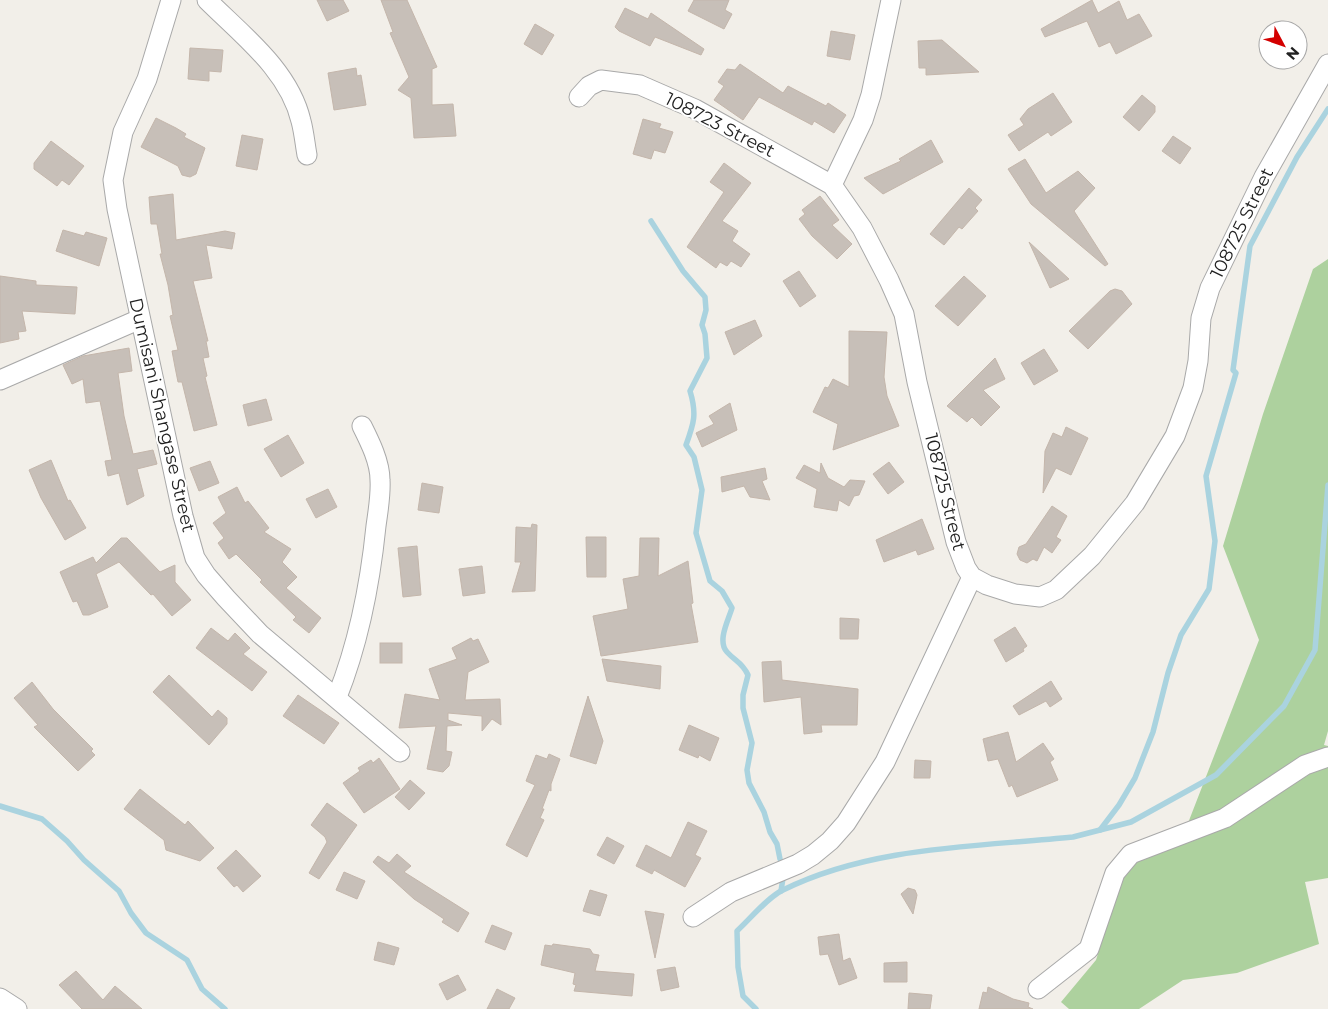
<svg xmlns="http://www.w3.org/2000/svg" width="1328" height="1009" font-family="Montserrat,sans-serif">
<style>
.forest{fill:#add19e}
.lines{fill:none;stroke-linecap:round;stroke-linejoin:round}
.stream{stroke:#aad3df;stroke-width:5.5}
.building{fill:#c7bfb8;stroke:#c4b6ab}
.street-casing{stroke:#a9a9a9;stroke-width:21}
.street{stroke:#fff;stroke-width:19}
.labels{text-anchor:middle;stroke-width:4;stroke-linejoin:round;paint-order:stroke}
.street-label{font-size:18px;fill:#222;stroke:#fff}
</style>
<rect width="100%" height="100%" fill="#f2efe9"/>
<!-- forest -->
<polygon class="forest" points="1328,259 1328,731 1324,745 1328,746 1328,878 1305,882 1319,944 1237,973 1183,980 1139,1009 1069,1009 1061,1002 1096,960 1128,861 1183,836 1259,640 1223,546 1263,414 1313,269"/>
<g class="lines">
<!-- stream -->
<g class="stream">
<path d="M651,221L683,271L705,297L706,310L702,325L705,334L707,358L690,391C697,414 694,423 686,445L694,457L702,490L696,533L710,581L722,591L732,608C728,621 717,641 727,652C736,662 742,662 748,675L743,695V708L752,743L747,770L749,783L764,812L770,832L777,844L780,859"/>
<polyline points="0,806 42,819 67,841 84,860 119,891 131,913 146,933 187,960 202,989 225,1009"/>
<polyline points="1100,830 1131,822 1216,775 1284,706 1315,650 1328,485"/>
<polyline points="781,891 783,878"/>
<path d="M756,1009L743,996L738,967L737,931C750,919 768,897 783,890C872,846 976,847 1073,837L1100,830L1119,805L1135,778L1153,732L1168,673L1181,635L1209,589L1215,541L1206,476L1236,373L1233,370L1250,246L1297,157L1328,109"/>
</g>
</g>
<!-- building -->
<g class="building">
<polygon points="317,0 343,0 349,11 327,21"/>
<polygon points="381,0 407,0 437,67 432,69 432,105 453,104 456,136 414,138 411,98 398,90 409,77 390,33 393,32"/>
<polygon points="694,0 729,0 725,10 732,14 724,29 688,11"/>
<polygon points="1092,0 1098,13 1119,1 1127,20 1139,14 1152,36 1116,54 1110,42 1099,47 1087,21 1045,37 1041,29"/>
<polygon points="625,8 648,19 651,13 704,49 701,55 655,37 650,46 619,31 615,27"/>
<polygon points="535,24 554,35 542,55 524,44"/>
<polygon points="831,31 855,35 850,60 827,56"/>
<polygon points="942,40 979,72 926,75 926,68 919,68 918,41"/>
<polygon points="190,48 223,50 221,72 209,71 209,81 188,79"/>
<polygon points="740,64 783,93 788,86 826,106 828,103 846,115 834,133 814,121 812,125 759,97 743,120 714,100 724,86 718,82 727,69 735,70"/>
<polygon points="356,68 357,76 361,75 366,105 334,110 328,73"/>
<polygon points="1053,93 1072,122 1051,136 1048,132 1019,151 1008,135 1024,125 1020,119 1028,109"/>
<polygon points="1142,95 1155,106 1155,112 1139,131 1123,117"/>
<polygon points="156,118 176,128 186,134 184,137 205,148 196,174 190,177 182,175 178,166 141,147"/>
<polygon points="643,119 661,124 659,128 673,132 665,153 654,150 651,159 633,154"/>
<polygon points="242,135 263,139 257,170 236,166"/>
<polygon points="1173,136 1191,148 1180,164 1162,151"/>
<polygon points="931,140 943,162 930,169 883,194 864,178 901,161 899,159"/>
<polygon points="51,141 84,166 69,185 62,180 57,186 34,169 34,163"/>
<polygon points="1025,159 1046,193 1078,171 1095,188 1074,211 1108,264 1105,266 1031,204 1008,169"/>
<polygon points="724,163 751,183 722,221 738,231 732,241 750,254 741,267 731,261 727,266 720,262 716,268 687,247 724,192 710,182"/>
<polygon points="969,188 982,200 975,208 978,211 962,229 959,227 944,245 930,234"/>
<polygon points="173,194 176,240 225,231 235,233 232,249 206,245 212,278 193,281 208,341 206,341 209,357 203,358 207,376 205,377 217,425 194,431 182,382 178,382 175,367 172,351 178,350 170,316 173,315 168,285 160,254 162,254 157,224 151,224 149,197"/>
<polygon points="820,196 839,220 832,225 852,244 837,259 812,236 799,219 805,214 802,210"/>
<polygon points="63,230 84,236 86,232 107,238 99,266 56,251"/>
<polygon points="1029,242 1069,279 1050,288"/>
<polygon points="799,271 816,296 800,307 783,281"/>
<polygon points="0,276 36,281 36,285 77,287 75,314 22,311 26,331 18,332 19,339 0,343"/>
<polygon points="964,276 986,296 958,326 935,306"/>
<polygon points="1115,289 1122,291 1132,304 1088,349 1069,331 1110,291"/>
<polygon points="755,320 762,336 734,355 725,332"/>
<polygon points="849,331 887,332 884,377 887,396 899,426 833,450 838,424 813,412 825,387 828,388 833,379 849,387"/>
<polygon points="129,348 132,371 118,373 124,416 133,454 153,450 157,464 137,469 144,496 127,505 119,473 108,476 105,461 112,460 100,401 86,403 83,379 72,384 63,365 83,356"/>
<polygon points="1044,349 1058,371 1034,385 1021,363"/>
<polygon points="995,358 1005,379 983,390 1000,407 981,426 972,417 967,422 947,406"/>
<polygon points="266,399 272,420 248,426 243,405"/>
<polygon points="730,403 737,430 702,447 696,433 714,424 709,416"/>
<polygon points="1066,427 1088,438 1071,475 1056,468 1043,493 1045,451 1053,433 1062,437"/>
<polygon points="288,435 304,463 281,477 264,449"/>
<polygon points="51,460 68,501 70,500 86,528 65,540 41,498 29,470"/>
<polygon points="210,461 219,483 199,491 190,468"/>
<polygon points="889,462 904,482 888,494 873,474"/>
<polygon points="821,463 828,478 844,487 850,480 865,481 859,495 854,496 849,506 839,500 837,511 814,507 817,489 796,478 804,465 820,473"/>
<polygon points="765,468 767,479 762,481 770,500 750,497 744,486 722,492 721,477"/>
<polygon points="422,483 443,487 439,513 418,510"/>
<polygon points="237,487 245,503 248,501 269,528 264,532 291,549 282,562 297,577 286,588 321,618 309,633 293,620 296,617 260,582 262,580 236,554 229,559 218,543 224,538 213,523 226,513 218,497"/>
<polygon points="328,489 337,507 316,518 306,499"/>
<polygon points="1052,506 1067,516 1056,537 1061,540 1052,553 1044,547 1037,561 1033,559 1027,563 1020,560 1017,554 1019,547 1026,544"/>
<polygon points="922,519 934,549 918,555 916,550 884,562 876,540"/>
<polygon points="532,524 537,525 535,591 512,592 521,562 515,562 516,527 531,528"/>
<polygon points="586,537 606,537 606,577 587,577"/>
<polygon points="121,538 127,538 160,572 175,565 175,582 191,600 172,616 153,594 151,595 119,562 96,574 108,607 89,615 83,615 77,601 73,602 60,572 93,557 96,563"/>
<polygon points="640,538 659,538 658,576 688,561 693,603 691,604 698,642 601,656 593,616 628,609 623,579 639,576"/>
<polygon points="417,546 421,595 403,597 398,548"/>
<polygon points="482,566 485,593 463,596 459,569"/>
<polygon points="840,618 859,619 858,639 840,639"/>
<polygon points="1015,627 1027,646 1023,649 1024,651 1006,662 994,640"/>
<polygon points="211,628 228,641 235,633 250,648 243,654 267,672 252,691 196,648"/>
<polygon points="471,638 473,641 478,639 489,662 468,672 465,700 500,699 501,725 492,719 482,731 482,716 448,713 448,720 462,725 447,726 446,751 452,752 449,766 443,772 427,769 436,726 399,728 405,694 440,700 429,669 457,659 452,648"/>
<rect x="380" y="643" width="22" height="20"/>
<polygon points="602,659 661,666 660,689 607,681"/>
<polygon points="781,661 782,680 858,689 857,725 821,725 822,732 804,734 801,697 764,702 762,662"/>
<polygon points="169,675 212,717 218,710 227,718 227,724 209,745 153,692"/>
<polygon points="1051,681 1062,699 1050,707 1046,701 1019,715 1013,706"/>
<polygon points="32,682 53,709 93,749 91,751 95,755 78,771 34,727 38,725 14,698"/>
<polygon points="298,695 339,723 324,744 283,716"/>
<polygon points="588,696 603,741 596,764 570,756"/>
<polygon points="689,725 719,738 710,761 699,755 698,758 679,750"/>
<polygon points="1008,732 1016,762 1043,743 1054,759 1050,762 1058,780 1017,797 1012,785 1009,787 998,759 988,761 983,739"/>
<polygon points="549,754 560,759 551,784 551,791 549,790 542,809 544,809 540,818 544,820 527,857 506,845 535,785 526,781 536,755 547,759"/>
<polygon points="379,758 400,789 364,813 343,783 360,771 358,768 371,760 373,763"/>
<polygon points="915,760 931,761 930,778 914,778"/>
<polygon points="410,780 425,793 409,810 395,797"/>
<polygon points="140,789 185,825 188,821 214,848 200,861 166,850 164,840 124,809"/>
<polygon points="327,803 357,825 319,879 309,873 327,842 325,837 311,825"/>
<polygon points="688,822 707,831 695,855 701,858 685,887 654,870 652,874 636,866 646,845 671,858"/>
<polygon points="607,837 624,846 614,864 597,855"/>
<polygon points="236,850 261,876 243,892 237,885 234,887 217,868"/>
<polygon points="397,854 411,866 404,872 469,913 458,932 442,922 444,919 414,899 373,862 378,856 389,863"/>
<polygon points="344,872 365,881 357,899 336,890"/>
<polygon points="908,888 915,890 917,895 913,914 901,894"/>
<polygon points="590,890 607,895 600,916 583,911"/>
<polygon points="645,911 664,914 655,958"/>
<polygon points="492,925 512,933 505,950 485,942"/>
<polygon points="839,934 843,961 850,958 857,978 839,985 828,954 820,955 818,937"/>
<polygon points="378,942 399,948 394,965 374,960"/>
<polygon points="553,944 590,949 593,954 599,955 595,971 634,974 632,996 574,991 576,985 573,984 575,973 541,965 545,945 552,946"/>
<polygon points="907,962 907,982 884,982 884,963"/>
<polygon points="675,967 679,987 661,991 657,970"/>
<polygon points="76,971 103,1000 115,986 142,1009 82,1009 59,985"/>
<polygon points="458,975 466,990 447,1000 439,984"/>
<polygon points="988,987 1013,999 1029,1003 1028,1007 1033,1009 979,1009 983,992 987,993"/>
<polygon points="497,989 515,998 509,1009 487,1009"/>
<polygon points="909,993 932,995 930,1009 908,1009"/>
</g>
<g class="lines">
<defs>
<g id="street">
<polyline points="171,0 147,79 123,132 113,180 117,209 183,516 195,558 206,575 226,598 260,634 400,752"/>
<path d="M207,0C242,35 289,70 301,121C304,132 305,144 307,155"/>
<polyline points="579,97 589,86 601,80 640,85 695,109 832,185 862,228 889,280 904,314 917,382 956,542 966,568 972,577 987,585 1015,594 1040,597 1056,590 1092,556 1135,503 1175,436 1193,388 1198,361 1201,318 1210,288 1264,177 1328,64"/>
<polyline points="832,185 863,120 871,95 891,0"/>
<polyline points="0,380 140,319"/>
<path d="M337,697C359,642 370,585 376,526C378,511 381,495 380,480C380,462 370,442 362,426"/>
<polyline points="693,917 731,892 798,864 813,855 830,841 846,823 885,762 972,577"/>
<polyline points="1038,989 1089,949 1115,873 1131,854 1225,818 1305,765 1328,757"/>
<polyline points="0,998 17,1009"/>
</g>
</defs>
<!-- street casing -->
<use href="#street" class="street-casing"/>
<!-- street -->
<use href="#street" class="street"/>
</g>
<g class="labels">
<!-- street labels -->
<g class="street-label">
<text transform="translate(720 125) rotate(27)" y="6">108723 Street</text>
<text transform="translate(1242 223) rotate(-64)" y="6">108725 Street</text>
<text transform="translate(162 415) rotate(77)" y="6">Dumisani Shangase Street</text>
<text transform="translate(945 492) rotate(76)" y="6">108725 Street</text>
</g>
</g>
<!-- north arrow -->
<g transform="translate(1283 45) rotate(131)"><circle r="24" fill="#ffffff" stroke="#a7a7a7"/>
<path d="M0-4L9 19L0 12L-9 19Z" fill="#d40000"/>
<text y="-8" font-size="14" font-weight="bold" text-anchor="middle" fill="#222222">N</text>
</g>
</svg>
